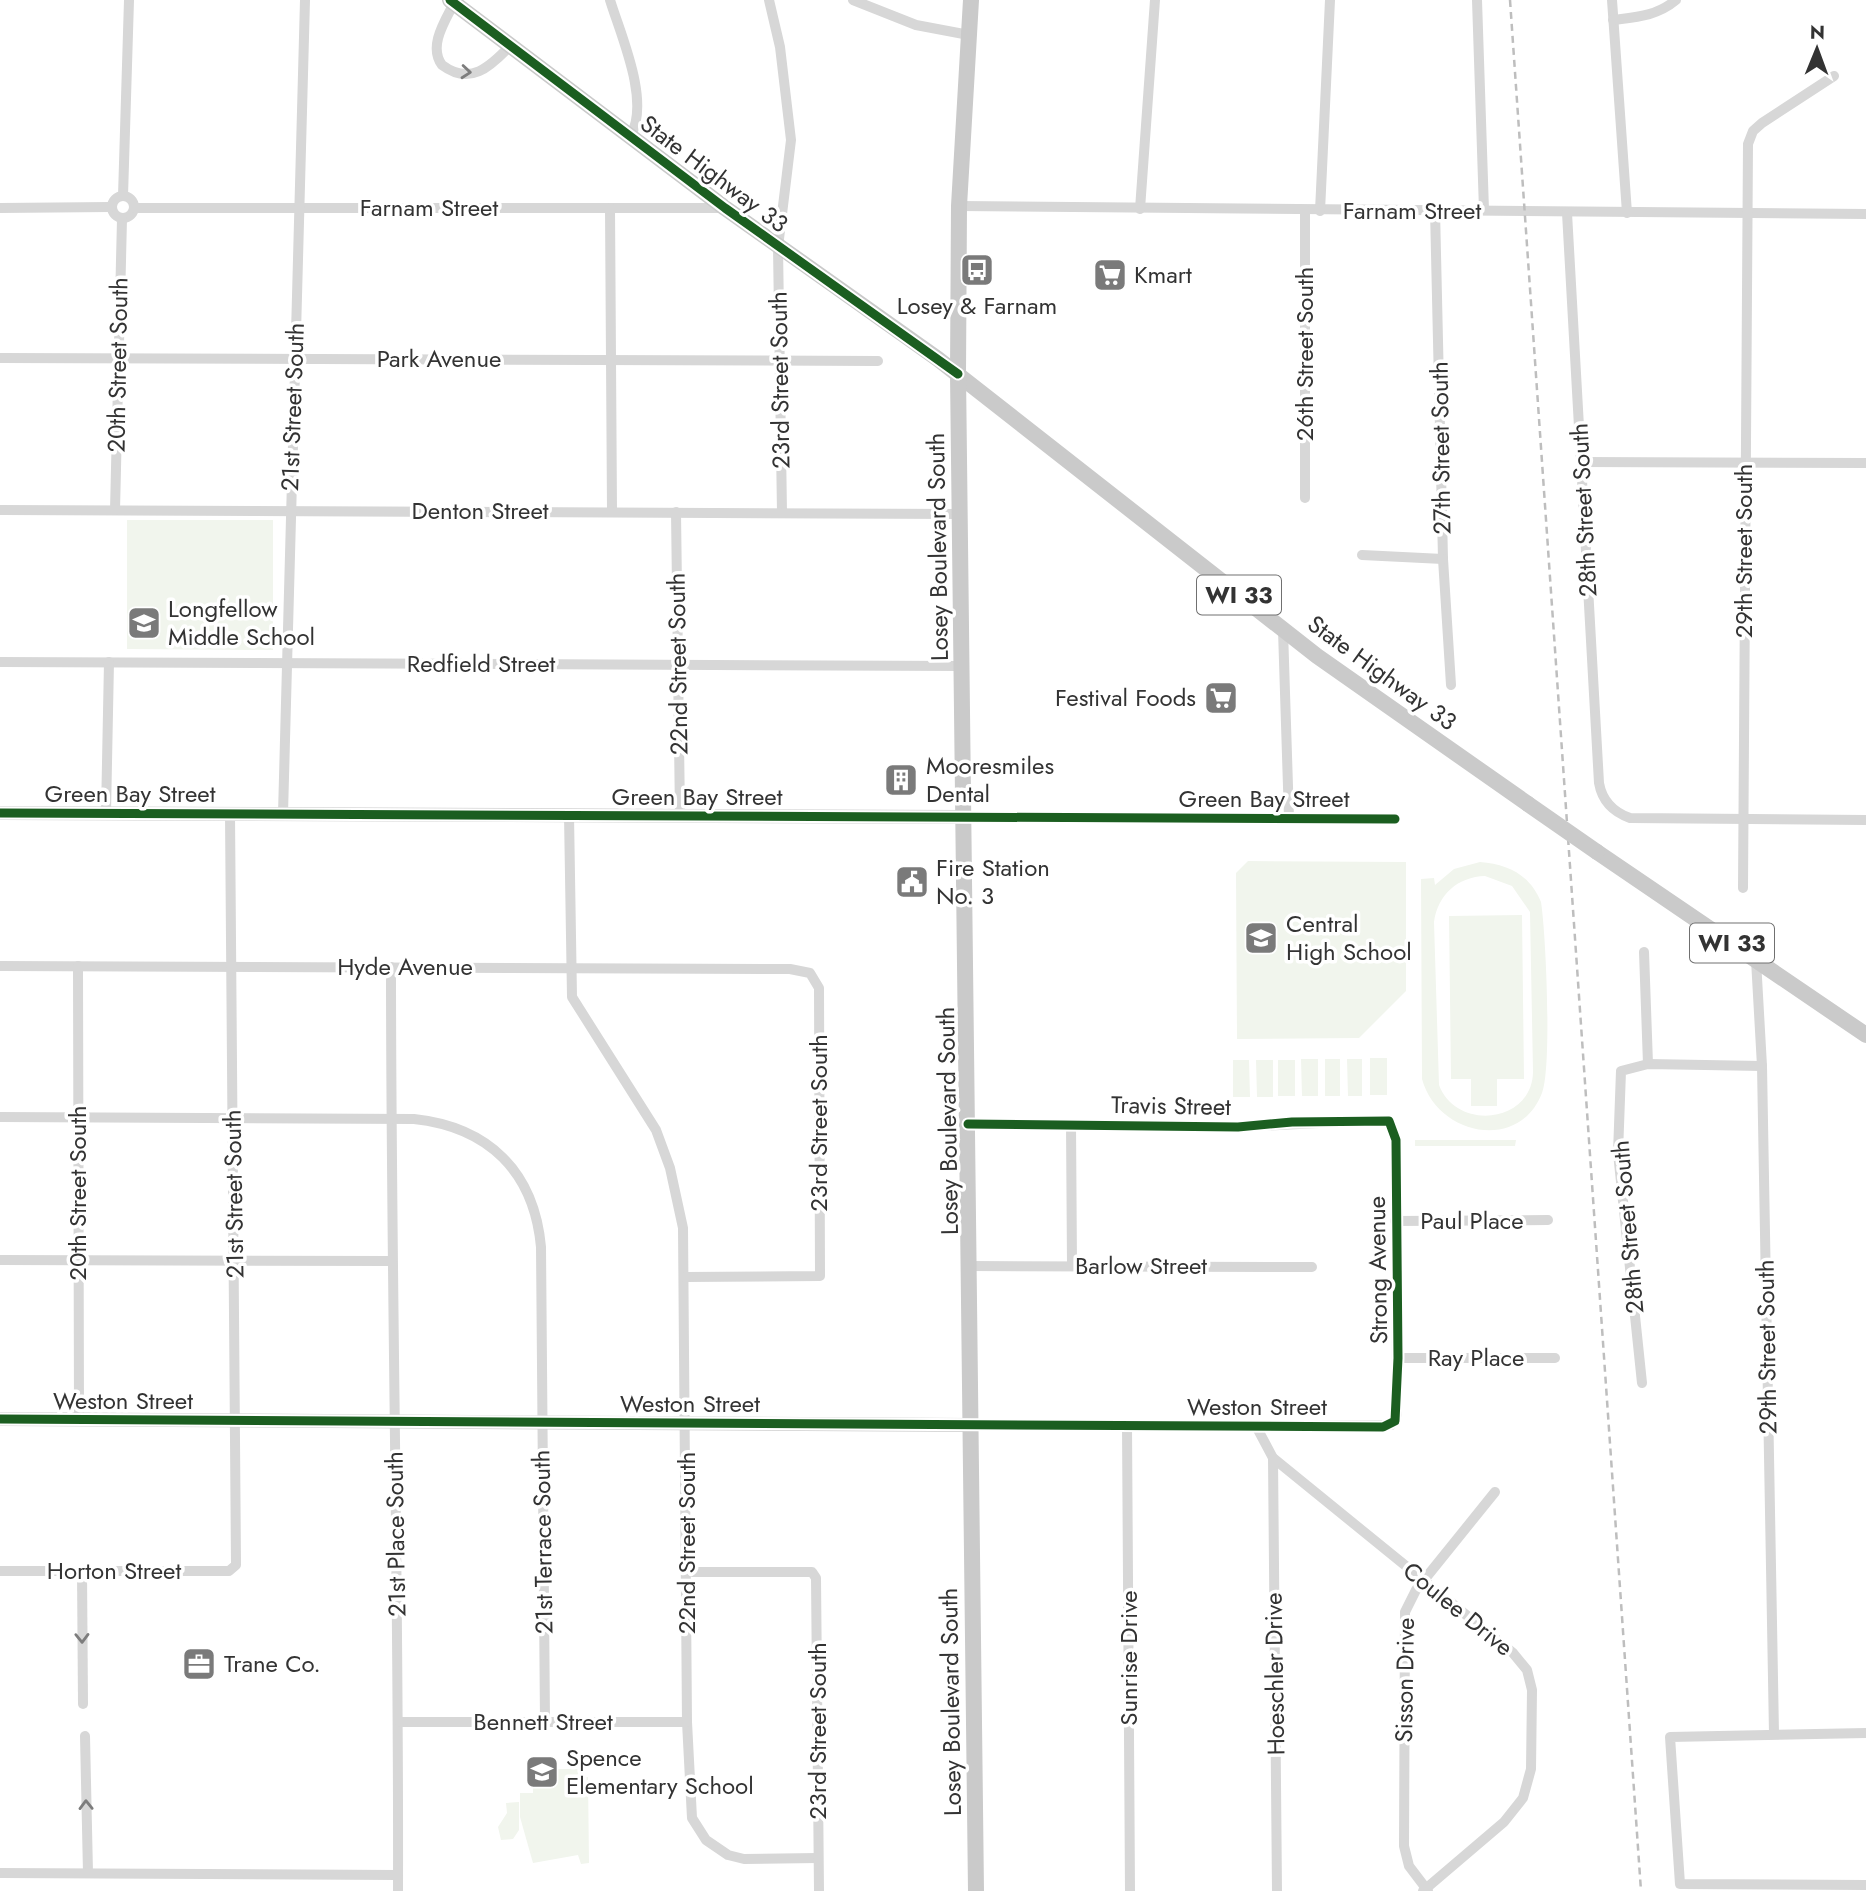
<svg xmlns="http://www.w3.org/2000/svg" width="1866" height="1891" font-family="Jost,sans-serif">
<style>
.green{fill:#f1f5ed;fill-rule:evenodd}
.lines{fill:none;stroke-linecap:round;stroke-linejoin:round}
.street{stroke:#d7d7d7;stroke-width:10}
.secondary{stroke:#d0d0d0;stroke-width:14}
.primary{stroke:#cacaca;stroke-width:16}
.rail{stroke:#bebebe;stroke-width:2.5;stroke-dasharray:7 5;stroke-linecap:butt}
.primary-bridge{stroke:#cacaca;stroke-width:16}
.cycleway-casing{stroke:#fff;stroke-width:13}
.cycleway{stroke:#1b5e20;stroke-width:9}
.oneway{stroke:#7d7d7d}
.labels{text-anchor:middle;stroke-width:7;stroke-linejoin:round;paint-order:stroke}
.shield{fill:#fff;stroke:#707070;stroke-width:2}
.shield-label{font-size:23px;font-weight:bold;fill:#333}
.street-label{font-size:24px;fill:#333;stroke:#fff}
.poi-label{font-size:24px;fill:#333;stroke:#fff;text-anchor:start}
</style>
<rect width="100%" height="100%" fill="#fff"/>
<!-- green -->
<g class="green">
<polygon points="127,520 273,520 273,650 127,649"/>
<polygon points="1248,861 1406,862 1406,991 1359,1038 1237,1039 1236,873"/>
<path d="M1480,862C1508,864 1530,875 1541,902C1546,933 1552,1068 1542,1093C1519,1153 1437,1135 1422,1079L1421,879L1434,878L1435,885L1454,869ZM1485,876L1512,886L1530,912L1533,1072C1532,1124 1456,1131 1439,1085L1434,922C1438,894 1458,877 1485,876Z"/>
<polygon points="1522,915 1524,1079 1497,1079 1497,1106 1471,1106 1471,1079 1451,1079 1449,916"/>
<rect x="1370" y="1058" width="17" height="37"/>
<polygon points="1301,1059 1318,1059 1318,1096 1302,1096"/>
<rect x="1325" y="1059" width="15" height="37"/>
<polygon points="1347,1059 1362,1059 1362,1096 1348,1096"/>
<polygon points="1233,1060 1249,1060 1250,1097 1233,1097"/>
<polygon points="1256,1060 1273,1060 1273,1097 1257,1097"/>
<rect x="1278" y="1060" width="17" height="36"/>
<polygon points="1415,1140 1516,1140 1515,1146 1415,1146"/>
<polygon points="533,1769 584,1769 584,1777 588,1777 589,1863 581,1864 578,1855 533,1863 520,1817 520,1793 533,1793"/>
<polygon points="519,1802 519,1830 513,1839 501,1840 498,1827 507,1813 506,1803"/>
</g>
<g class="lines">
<!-- street -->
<g class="street">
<path d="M610,0C621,36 650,100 631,135"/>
<polyline points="769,0 780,47 791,140 778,247 782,513"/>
<polyline points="853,0 916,25 969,35"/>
<polyline points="1477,0 1484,210"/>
<polyline points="1612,0 1627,213"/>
<path d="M454,3C445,21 428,46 442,65C470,86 490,67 510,46"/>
<path d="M1613,20C1637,17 1657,16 1676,0"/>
<circle cx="123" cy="207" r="11"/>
<polyline points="123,196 129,0"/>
<polyline points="959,206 1866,214"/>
<polyline points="0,208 111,207"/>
<polyline points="134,208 725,208"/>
<polyline points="610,208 612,511"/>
<polyline points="1140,209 1155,0"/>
<polyline points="1305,210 1305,498"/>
<polyline points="1435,210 1443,559 1451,685"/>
<polyline points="1320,211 1330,0"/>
<path d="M1567,213L1599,783C1602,800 1613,812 1630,818L1866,820"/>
<polyline points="0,358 878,361"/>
<polyline points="1581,462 1866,463"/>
<polyline points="0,510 960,514"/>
<polyline points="115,510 122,219"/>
<polyline points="676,512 680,816"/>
<polyline points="1362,555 1443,559"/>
<polyline points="1283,630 1289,818"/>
<polyline points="0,662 962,666"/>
<polyline points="106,813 109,662"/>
<polyline points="283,814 305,0"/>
<polyline points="569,815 572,997 656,1130 670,1168 683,1228 687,1722 692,1818 706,1840 728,1855 744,1859 818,1858"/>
<polyline points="964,817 1395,819"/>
<polyline points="1743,888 1748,144 1753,131 1762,123 1834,76"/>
<polyline points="1644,952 1648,1064"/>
<polyline points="1756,960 1762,1066 1774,1734"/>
<polyline points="0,966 790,969 810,973 819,988 820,1276 685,1277"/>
<polyline points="78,966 79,1420"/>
<path d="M391,967C391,1275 399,1583 398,1891"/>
<path d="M0,1117L414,1119C488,1127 534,1171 541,1247L545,1722"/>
<polyline points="968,1124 1238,1127 1378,1120 1391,1123 1396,1140 1397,1414 1391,1425 970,1425"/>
<polyline points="1071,1124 1072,1266"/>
<polyline points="1395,1221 1548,1220"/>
<polyline points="0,1260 392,1261"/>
<polyline points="969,1266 1312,1267"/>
<polyline points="1398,1358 1555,1358"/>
<polyline points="1642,1383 1618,1153 1621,1071 1648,1064 1762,1066"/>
<polyline points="1127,1425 1130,1891"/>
<polyline points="1256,1426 1273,1458 1513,1653 1527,1670 1532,1690 1531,1769 1523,1798 1504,1822 1423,1891"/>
<polyline points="1273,1458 1277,1891"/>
<polyline points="0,1571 229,1571 236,1565 230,814"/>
<polyline points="82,1571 83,1704"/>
<polyline points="687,1572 812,1572 816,1578 819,1891"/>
<polyline points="400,1722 687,1722"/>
<polyline points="1866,1733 1670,1737 1680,1884 1866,1885"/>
<polyline points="85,1736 88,1873"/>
<polyline points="0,1873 398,1875"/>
<polyline points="1428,1891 1409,1866 1404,1846 1405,1612 1416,1590 1495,1492"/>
</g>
<!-- secondary -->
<g class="secondary">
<polyline points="0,813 964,817"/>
<polyline points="0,1419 970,1425"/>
</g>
<!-- primary -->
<g class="primary">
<polyline points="450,0 725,208 938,359 1317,656 1528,804"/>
<polyline points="971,0 959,206 958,374 976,1891"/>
<polyline points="1597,852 1866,1035"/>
</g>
<!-- rail -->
<polyline class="rail" points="1510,0 1641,1891"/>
<!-- primary-bridge -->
<polyline class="primary-bridge" points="1528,804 1597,852"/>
<defs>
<g id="cycleway">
<polyline points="450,0 725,208 958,374"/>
<polyline points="0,813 1395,819"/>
<polyline points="0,1419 1383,1427 1395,1421 1398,1358 1396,1140 1389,1121 1292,1122 1238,1127 968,1124"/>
</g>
</defs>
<!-- cycleway casing -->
<use href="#cycleway" class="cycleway-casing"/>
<!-- cycleway -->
<use href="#cycleway" class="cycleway"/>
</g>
<!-- one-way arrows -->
<defs><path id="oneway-chevron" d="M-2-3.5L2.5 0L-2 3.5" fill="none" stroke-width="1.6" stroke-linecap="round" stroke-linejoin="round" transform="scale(1.75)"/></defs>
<g class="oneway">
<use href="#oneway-chevron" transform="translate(466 72) rotate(5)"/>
<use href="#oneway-chevron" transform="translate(82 1638) rotate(89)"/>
<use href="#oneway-chevron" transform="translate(86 1805) rotate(-91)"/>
</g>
<!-- icons -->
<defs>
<symbol id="bus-square" viewBox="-11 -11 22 22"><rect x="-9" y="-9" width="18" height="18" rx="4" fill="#7a7a7a" stroke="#fff"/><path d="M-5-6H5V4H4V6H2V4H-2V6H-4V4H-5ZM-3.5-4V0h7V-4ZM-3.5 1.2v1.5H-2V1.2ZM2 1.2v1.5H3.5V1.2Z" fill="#fff"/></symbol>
<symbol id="supermarket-square" viewBox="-11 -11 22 22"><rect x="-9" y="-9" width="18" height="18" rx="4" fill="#7a7a7a" stroke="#fff"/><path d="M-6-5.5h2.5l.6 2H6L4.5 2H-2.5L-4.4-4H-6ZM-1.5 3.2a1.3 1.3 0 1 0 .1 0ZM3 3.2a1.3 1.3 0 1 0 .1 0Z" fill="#fff"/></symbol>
<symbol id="school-square" viewBox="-11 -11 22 22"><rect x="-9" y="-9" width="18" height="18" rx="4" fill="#7a7a7a" stroke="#fff"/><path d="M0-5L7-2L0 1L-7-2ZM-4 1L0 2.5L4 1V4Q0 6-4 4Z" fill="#fff"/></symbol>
<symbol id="building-square" viewBox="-11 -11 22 22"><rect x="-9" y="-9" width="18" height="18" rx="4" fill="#7a7a7a" stroke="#fff"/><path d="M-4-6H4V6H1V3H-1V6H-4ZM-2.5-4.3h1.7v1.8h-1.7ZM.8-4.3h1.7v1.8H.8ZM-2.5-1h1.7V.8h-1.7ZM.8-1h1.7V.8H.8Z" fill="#fff"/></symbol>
<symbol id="civic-square" viewBox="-11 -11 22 22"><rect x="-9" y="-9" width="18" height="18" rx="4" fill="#7a7a7a" stroke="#fff"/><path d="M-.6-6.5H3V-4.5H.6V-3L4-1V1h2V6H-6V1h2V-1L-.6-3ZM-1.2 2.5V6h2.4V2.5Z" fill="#fff"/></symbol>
<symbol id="office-square" viewBox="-11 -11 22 22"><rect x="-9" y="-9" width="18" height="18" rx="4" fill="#7a7a7a" stroke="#fff"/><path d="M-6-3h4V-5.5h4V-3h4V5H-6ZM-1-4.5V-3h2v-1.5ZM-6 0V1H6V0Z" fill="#fff"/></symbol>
</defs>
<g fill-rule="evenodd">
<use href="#bus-square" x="958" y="251" width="38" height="38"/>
<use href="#supermarket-square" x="1091" y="256" width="38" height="38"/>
<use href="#school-square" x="125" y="604" width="38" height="38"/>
<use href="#supermarket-square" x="1202" y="679" width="38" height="38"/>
<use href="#building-square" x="882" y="761" width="38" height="38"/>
<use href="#civic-square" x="893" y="863" width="38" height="38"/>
<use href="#school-square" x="1242" y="919" width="38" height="38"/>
<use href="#office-square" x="180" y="1645" width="38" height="38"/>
<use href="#school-square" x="523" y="1753" width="38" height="38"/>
</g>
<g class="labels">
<!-- shield labels -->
<g class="shield">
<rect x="1197" y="575.5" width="84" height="39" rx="5"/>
<rect x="1690" y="923.5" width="84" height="39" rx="5"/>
</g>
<g class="shield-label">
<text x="1239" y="603">WI 33</text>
<text x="1732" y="951">WI 33</text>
</g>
<!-- street labels -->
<g class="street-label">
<text transform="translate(714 174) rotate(37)" y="8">State Highway 33</text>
<text x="429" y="216">Farnam Street</text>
<text x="1412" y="219">Farnam Street</text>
<text transform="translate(1305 354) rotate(-90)" y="8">26th Street South</text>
<text x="439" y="367">Park Avenue</text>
<text transform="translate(118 365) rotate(-89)" y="8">20th Street South</text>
<text transform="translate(780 380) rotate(-91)" y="8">23rd Street South</text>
<text transform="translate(293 407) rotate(-88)" y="8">21st Street South</text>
<text transform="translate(1441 448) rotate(-91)" y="8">27th Street South</text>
<text transform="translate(1584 510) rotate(-93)" y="8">28th Street South</text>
<text x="480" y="519">Denton Street</text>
<text transform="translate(938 547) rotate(-91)" y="8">Losey Boulevard South</text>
<text transform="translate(1744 551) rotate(-90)" y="8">29th Street South</text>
<text x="481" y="672">Redfield Street</text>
<text transform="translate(678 664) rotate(-91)" y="8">22nd Street South</text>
<text transform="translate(1382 673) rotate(36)" y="8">State Highway 33</text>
<text x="130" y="802">Green Bay Street</text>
<text x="697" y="805">Green Bay Street</text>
<text x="1264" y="807">Green Bay Street</text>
<text x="405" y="975">Hyde Avenue</text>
<text transform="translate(1171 1106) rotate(1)" y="8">Travis Street</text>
<text transform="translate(948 1121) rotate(-91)" y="8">Losey Boulevard South</text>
<text transform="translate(819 1123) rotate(-90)" y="8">23rd Street South</text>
<text transform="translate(78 1193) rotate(-90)" y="8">20th Street South</text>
<text transform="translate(234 1194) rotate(-91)" y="8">21st Street South</text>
<text x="1472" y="1229">Paul Place</text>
<text transform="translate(1628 1227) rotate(-95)" y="8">28th Street South</text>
<text x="1141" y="1274">Barlow Street</text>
<text transform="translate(1378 1270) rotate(-91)" y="8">Strong Avenue</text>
<text transform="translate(1767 1347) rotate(-91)" y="8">29th Street South</text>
<text x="1476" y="1366">Ray Place</text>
<text x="123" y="1409">Weston Street</text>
<text x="690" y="1412">Weston Street</text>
<text x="1257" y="1415">Weston Street</text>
<text transform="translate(396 1534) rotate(-91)" y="8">21st Place South</text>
<text transform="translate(543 1542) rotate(-91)" y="8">21st Terrace South</text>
<text transform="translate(687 1543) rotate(-90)" y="8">22nd Street South</text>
<text x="114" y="1579">Horton Street</text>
<text transform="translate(1458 1609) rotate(39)" y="8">Coulee Drive</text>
<text transform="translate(1129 1658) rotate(-90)" y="8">Sunrise Drive</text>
<text transform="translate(1275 1674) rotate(-91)" y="8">Hoeschler Drive</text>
<text transform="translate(1405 1680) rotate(-89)" y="8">Sisson Drive</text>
<text transform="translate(951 1702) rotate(-91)" y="8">Losey Boulevard South</text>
<text x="543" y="1730">Bennett Street</text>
<text transform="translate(818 1731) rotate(-90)" y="8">23rd Street South</text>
</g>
<!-- poi labels -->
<g class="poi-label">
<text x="1134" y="283">Kmart</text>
<text x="977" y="314" text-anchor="middle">Losey &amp; Farnam</text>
<text x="168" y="617">Longfellow<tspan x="168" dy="28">Middle School</tspan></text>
<text x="1196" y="706" text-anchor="end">Festival Foods</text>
<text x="926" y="774">Mooresmiles<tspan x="926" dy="28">Dental</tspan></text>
<text x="936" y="876">Fire Station<tspan x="936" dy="28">No. 3</tspan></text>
<text x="1286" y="932">Central<tspan x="1286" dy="28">High School</tspan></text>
<text x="224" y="1672">Trane Co.</text>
<text x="566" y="1766">Spence<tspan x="566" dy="28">Elementary School</tspan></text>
</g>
</g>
<!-- north arrow -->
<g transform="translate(1817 49) rotate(1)" stroke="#ffffff" stroke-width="5" paint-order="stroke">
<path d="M0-5L12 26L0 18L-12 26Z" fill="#333333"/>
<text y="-10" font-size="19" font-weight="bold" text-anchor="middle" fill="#333333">N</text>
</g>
</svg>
